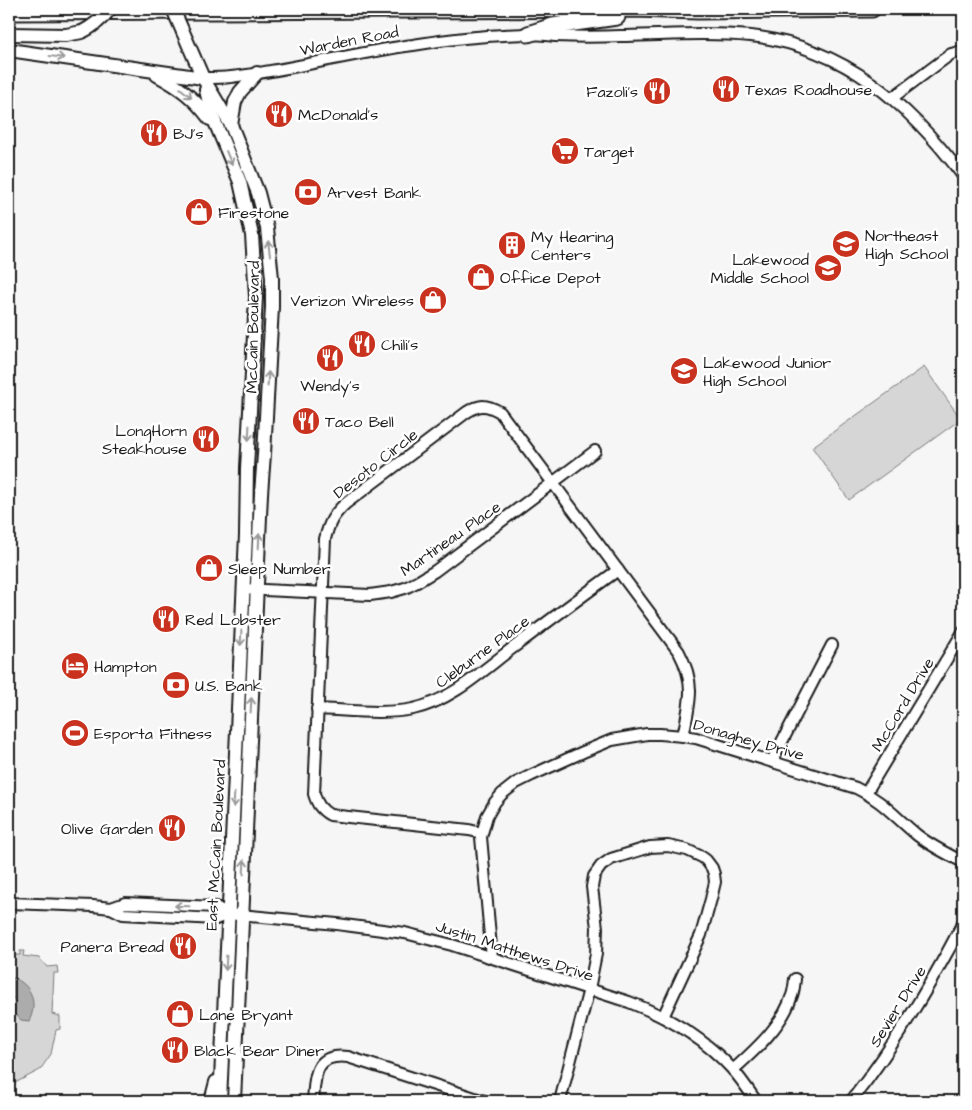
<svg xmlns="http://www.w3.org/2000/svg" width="972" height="1110" font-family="'Architects Daughter',sans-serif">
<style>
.green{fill:#d6d6d6;stroke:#797979}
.water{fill:#acacac;stroke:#727272}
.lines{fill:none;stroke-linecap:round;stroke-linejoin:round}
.minor-casing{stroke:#1c1c1c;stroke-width:14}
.major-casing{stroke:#1c1c1c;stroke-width:16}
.highway-casing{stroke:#1c1c1c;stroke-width:19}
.minor{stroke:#fff;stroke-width:10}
.major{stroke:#fff;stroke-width:12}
.highway{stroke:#fff;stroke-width:15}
.major-bridge-casing{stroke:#1c1c1c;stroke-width:16;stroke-linecap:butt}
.major-bridge{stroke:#fff;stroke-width:12}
.oneway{stroke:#999}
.labels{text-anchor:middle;stroke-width:5;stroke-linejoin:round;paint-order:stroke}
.street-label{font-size:16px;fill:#1c1c1c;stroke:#fff}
.poi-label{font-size:16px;fill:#1c1c1c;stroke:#fff;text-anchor:start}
</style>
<rect width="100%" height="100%" fill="#f6f6f6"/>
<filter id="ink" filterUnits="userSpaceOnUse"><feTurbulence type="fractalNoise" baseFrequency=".02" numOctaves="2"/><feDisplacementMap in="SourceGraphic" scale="10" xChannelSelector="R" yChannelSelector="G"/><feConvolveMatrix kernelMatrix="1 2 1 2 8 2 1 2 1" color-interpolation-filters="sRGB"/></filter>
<g filter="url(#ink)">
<!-- green -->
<g class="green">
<polygon points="924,367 961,419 849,500 812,447"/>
<polygon points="20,951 24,951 23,956 39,958 47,967 57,966 58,973 54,973 52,1014 60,1016 60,1029 56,1030 51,1054 40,1070 9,1086 9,955 20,955"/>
</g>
<!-- water -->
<path class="water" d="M9,977C30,981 39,1002 29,1021L21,1020L14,1013C17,1005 16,999 9,994Z"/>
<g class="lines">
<defs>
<g id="minor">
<path d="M203,78C212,78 222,78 231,77C292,70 352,53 413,45C450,39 489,35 527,34C536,34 546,35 555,36C577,37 599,37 621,36C664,35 708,32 751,36C845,47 909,104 963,176"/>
<polyline points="892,98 951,54 963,51"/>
<polyline points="243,589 370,595 391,592 405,588 417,582 435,571 595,451"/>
<path d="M317,709C346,710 385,715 413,709C450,701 481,672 510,650C546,623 582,596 618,570"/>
<polyline points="772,761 832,645"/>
<polyline points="866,793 963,632"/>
<path d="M482,833L469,830L330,815C321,810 317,804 314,794L325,539C329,523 333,515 345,504L467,412C480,404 486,404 500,412L679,652C696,684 690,702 683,736"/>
<polyline points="9,903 93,906 111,908 123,914 216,919 228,914"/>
<path d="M111,908L125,903L216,907L228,914L337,924L405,933L452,945L629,1002C668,1017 705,1039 733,1070C742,1080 749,1091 756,1101"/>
<path d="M492,958L481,837L487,816L495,802L502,794L516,783L532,775L583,752L612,740L647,734H660L683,736L696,738L856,788C882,800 895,817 917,835C931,846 947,854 963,862"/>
<path d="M733,1070C754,1051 782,1026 791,998C794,992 794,986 795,979"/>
<path d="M313,1101C315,1076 314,1053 348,1057L484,1101"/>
<polyline points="560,1101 589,989 596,954 597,928 592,887 594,876 601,866 611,859 650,847 668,846 687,850 702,857 706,860 712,868 714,874 715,882 711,899 701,935 663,1017"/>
<path d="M851,1101C894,1047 931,984 963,923"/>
</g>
<g id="major">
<polyline points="183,32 203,78 231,125 258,193 267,228 272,278 272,307 264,454 261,494 234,1101"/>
<polyline points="9,34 66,35 82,32"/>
<polyline points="9,50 203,78"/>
<path d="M157,75C181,88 193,97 210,119"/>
<polyline points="206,90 212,115 240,182 252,235 256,297 247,468 246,535 220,1101"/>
<polyline points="231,125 235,102 240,92 257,73"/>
<polyline points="211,1101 216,1082"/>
</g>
<g id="highway">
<polyline points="9,12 634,9 698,11 872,9"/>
<polyline points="528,34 553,26 617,17"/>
</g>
</defs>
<!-- minor casing -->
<use href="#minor" class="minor-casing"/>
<!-- major casing -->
<use href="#major" class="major-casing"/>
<!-- highway casing -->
<use href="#highway" class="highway-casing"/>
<!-- minor -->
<use href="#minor" class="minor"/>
<!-- major -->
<use href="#major" class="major"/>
<!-- highway -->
<use href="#highway" class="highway"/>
<defs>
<g id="major-bridge">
<polyline points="173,9 183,32"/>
<path d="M82,32C94,26 102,19 110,9"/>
</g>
</defs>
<!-- major-bridge casing -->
<use href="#major-bridge" class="major-bridge-casing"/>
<!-- major-bridge -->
<use href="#major-bridge" class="major-bridge"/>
</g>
<!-- one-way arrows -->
<defs><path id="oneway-shaft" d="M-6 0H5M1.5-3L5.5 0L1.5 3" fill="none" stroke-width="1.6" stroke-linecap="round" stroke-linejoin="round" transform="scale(1.25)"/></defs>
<g class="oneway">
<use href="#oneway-shaft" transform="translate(57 57) rotate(8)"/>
<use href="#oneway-shaft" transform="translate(186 93) rotate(40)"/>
<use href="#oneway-shaft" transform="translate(229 158) rotate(67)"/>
<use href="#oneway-shaft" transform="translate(269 248) rotate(-97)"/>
<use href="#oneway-shaft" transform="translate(268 379) rotate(-87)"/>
<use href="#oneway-shaft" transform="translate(249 433) rotate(93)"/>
<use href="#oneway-shaft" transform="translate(259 541) rotate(-87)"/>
<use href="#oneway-shaft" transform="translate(241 638) rotate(93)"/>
<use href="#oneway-shaft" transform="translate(251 705) rotate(-87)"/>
<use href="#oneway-shaft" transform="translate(234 800) rotate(93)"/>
<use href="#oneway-shaft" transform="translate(244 867) rotate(-87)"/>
<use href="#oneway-shaft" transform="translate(182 906) rotate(-178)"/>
<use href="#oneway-shaft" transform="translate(226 963) rotate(93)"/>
</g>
</g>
<!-- icons -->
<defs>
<symbol id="restaurant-disc" viewBox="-11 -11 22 22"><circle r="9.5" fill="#c8321e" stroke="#fff"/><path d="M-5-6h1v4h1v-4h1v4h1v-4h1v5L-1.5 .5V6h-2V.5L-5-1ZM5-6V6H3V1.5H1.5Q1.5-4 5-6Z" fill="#fff"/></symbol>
<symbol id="supermarket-disc" viewBox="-11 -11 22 22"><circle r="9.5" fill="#c8321e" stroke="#fff"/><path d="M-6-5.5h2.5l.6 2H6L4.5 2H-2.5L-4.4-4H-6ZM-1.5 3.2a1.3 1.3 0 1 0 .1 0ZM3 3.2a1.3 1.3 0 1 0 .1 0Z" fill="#fff"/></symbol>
<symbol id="bank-disc" viewBox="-11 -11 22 22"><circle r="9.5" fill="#c8321e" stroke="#fff"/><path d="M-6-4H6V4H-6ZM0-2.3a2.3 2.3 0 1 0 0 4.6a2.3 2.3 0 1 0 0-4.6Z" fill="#fff"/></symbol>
<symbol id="shop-disc" viewBox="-11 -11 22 22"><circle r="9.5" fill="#c8321e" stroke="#fff"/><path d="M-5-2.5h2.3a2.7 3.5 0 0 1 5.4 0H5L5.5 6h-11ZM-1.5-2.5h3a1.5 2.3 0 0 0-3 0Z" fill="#fff"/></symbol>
<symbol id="school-disc" viewBox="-11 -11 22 22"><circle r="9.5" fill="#c8321e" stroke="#fff"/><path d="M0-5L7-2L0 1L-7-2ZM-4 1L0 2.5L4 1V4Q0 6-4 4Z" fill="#fff"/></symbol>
<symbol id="building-disc" viewBox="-11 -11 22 22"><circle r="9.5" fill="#c8321e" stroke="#fff"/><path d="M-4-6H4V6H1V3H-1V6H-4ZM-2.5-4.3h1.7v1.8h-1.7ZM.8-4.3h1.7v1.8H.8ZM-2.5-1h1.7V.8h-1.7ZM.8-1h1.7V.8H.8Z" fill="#fff"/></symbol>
<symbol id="hotel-disc" viewBox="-11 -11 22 22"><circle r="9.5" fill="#c8321e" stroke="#fff"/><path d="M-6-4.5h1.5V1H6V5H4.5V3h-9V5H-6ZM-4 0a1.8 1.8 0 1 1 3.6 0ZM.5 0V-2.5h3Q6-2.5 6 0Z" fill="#fff"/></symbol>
<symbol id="stadium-disc" viewBox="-11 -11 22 22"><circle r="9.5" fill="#c8321e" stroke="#fff"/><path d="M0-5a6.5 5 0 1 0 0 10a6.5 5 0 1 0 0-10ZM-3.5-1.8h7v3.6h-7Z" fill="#fff"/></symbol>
</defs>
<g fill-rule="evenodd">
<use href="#restaurant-disc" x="710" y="73" width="32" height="32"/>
<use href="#restaurant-disc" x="641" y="75" width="32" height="32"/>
<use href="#restaurant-disc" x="263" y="98" width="32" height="32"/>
<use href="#restaurant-disc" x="138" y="117" width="32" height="32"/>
<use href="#supermarket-disc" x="549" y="135" width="32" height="32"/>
<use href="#bank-disc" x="292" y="176" width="32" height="32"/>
<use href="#shop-disc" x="183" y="196" width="32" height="32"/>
<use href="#school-disc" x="830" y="228" width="32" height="32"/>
<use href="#building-disc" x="496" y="229" width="32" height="32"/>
<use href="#school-disc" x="812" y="252" width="32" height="32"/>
<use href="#shop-disc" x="465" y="261" width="32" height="32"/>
<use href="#shop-disc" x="417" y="284" width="32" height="32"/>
<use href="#restaurant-disc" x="346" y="328" width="32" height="32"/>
<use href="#restaurant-disc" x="314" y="342" width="32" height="32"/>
<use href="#school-disc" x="668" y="355" width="32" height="32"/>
<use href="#restaurant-disc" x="290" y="405" width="32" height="32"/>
<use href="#restaurant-disc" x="190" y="423" width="32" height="32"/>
<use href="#shop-disc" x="193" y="552" width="32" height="32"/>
<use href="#restaurant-disc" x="150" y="603" width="32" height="32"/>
<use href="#hotel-disc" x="59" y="650" width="32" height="32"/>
<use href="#bank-disc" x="160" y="669" width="32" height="32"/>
<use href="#stadium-disc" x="59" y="717" width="32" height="32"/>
<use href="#restaurant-disc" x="156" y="812" width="32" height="32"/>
<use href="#restaurant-disc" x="167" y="930" width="32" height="32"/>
<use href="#shop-disc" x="164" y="998" width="32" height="32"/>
<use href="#restaurant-disc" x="159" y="1034" width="32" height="32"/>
</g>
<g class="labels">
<!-- street labels -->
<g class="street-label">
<text transform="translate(349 40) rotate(-11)" y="6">Warden Road</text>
<text transform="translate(252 327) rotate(-89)" y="6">McCain Boulevard</text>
<text transform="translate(375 463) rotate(-38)" y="6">Desoto Circle</text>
<text transform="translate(450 538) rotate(-35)" y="6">Martineau Place</text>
<text transform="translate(482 651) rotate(-36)" y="6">Cleburne Place</text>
<text transform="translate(902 704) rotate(-59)" y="6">McCord Drive</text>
<text transform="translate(749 739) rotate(16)" y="6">Donaghey Drive</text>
<text transform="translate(215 845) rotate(-87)" y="6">East McCain Boulevard</text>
<text transform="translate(515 950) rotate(18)" y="6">Justin Matthews Drive</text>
<text transform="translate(897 1006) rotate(-58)" y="6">Sevier Drive</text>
</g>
<!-- poi labels -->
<g class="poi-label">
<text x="745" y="95">Texas Roadhouse</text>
<text x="638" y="97" text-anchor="end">Fazoli's</text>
<text x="298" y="120">McDonald's</text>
<text x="173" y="139">BJ's</text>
<text x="584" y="157">Target</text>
<text x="327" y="198">Arvest Bank</text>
<text x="218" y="218">Firestone</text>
<text x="865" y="241">Northeast<tspan x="865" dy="18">High School</tspan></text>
<text x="531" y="242">My Hearing<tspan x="531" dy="18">Centers</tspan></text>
<text x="809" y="265" text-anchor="end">Lakewood<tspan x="809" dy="18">Middle School</tspan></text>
<text x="500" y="283">Office Depot</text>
<text x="414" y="306" text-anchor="end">Verizon Wireless</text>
<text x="381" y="350">Chili's</text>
<text x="703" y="368">Lakewood Junior<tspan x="703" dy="18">High School</tspan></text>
<text x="330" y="391" text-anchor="middle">Wendy's</text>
<text x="325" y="427">Taco Bell</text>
<text x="187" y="436" text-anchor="end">LongHorn<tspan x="187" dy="18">Steakhouse</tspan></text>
<text x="228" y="574">Sleep Number</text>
<text x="185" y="625">Red Lobster</text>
<text x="94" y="672">Hampton</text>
<text x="195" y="691">U.S. Bank</text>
<text x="94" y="739">Esporta Fitness</text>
<text x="153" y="834" text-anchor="end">Olive Garden</text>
<text x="164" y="952" text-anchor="end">Panera Bread</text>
<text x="199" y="1020">Lane Bryant</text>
<text x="194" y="1056">Black Bear Diner</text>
</g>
</g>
<!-- margin -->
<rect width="972" height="1110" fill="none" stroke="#fff" stroke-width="30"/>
<rect x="15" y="15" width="942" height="1080" fill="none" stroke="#1c1c1c" stroke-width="2" filter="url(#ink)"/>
</svg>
